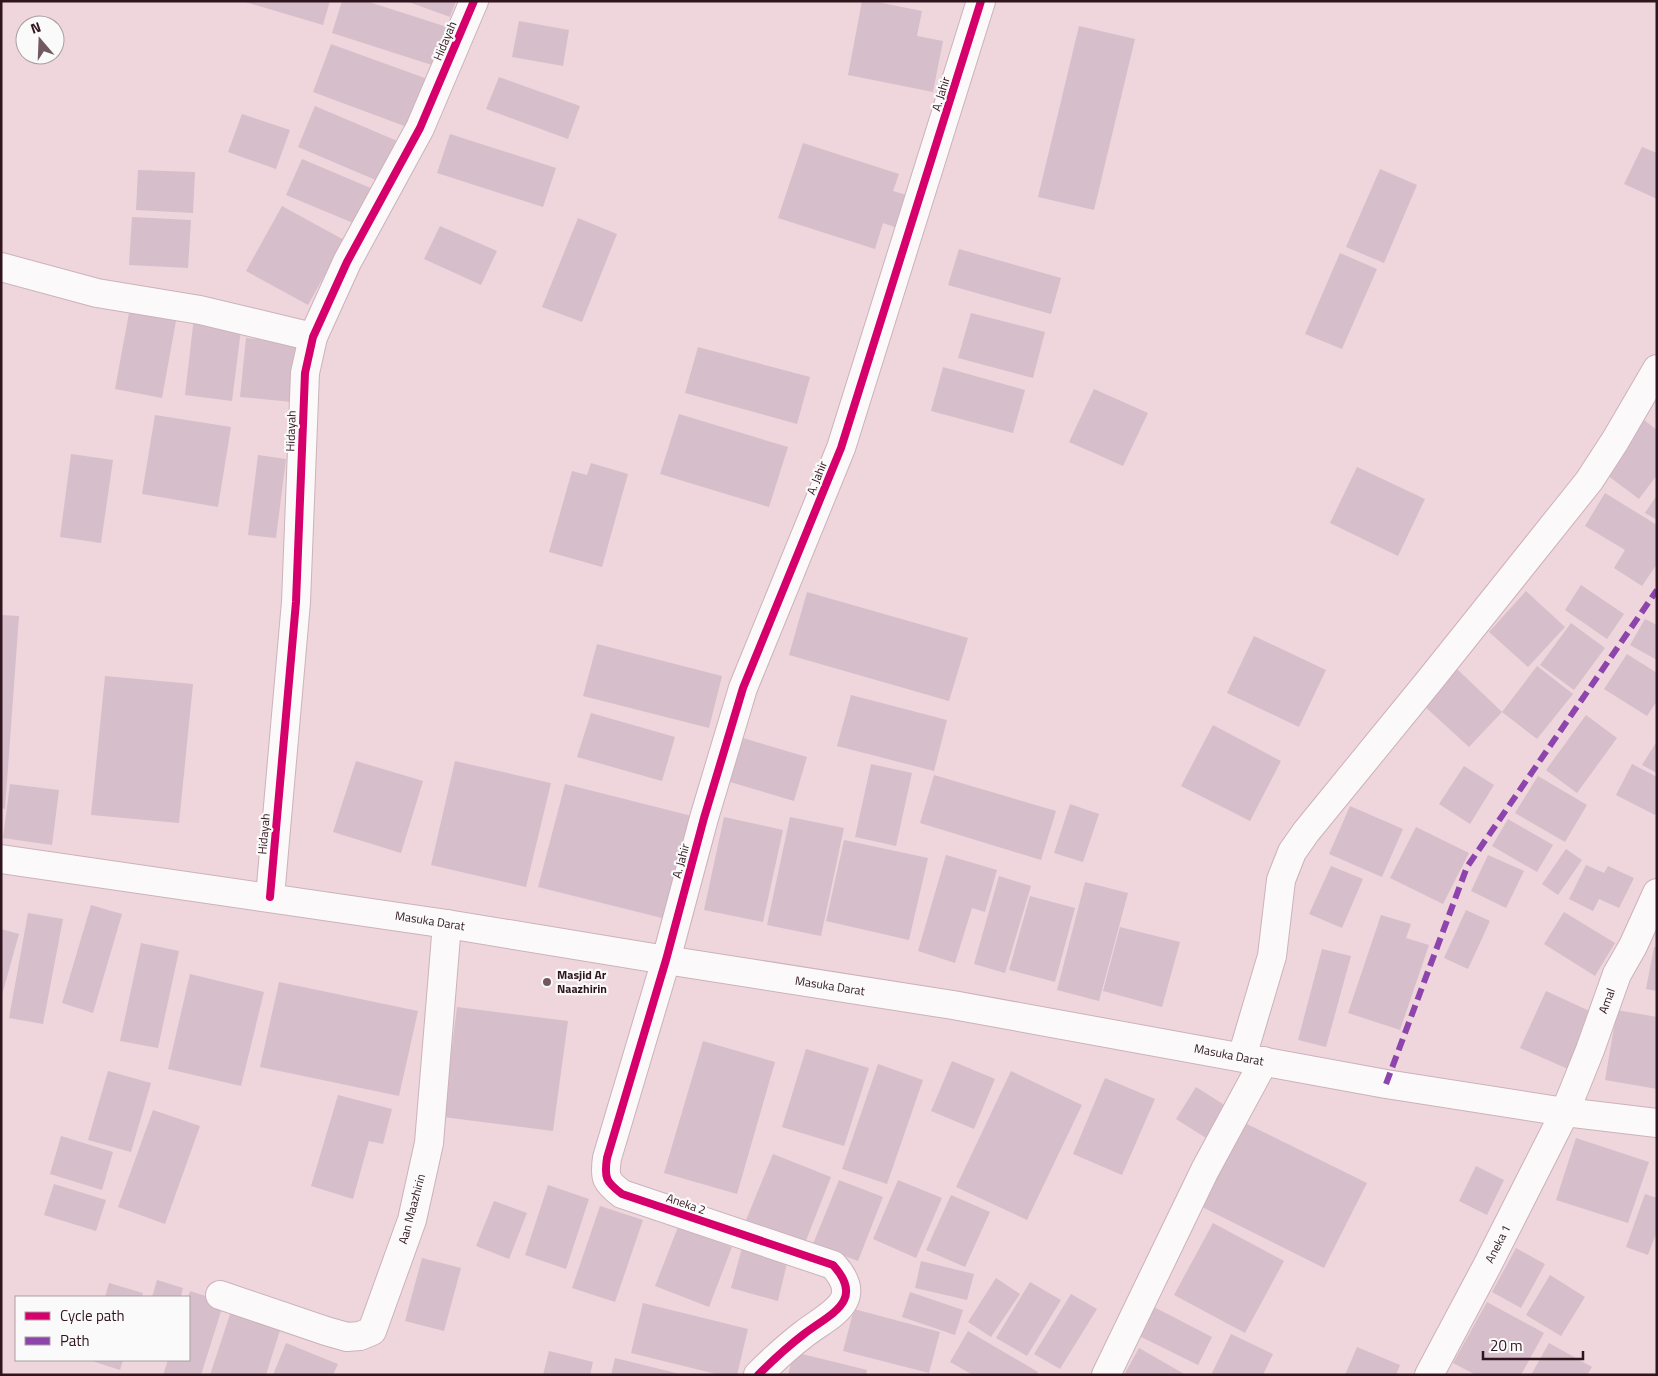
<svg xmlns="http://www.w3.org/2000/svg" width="1658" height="1376" font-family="'Titillium Web',sans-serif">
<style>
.building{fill:#d6bfca}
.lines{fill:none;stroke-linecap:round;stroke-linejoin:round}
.minor-casing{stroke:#ccb2ba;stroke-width:30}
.primary-casing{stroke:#ccb2ba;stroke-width:30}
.minor{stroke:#fcf9fa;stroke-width:28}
.primary{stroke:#fcf9fa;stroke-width:28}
.quiet{stroke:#8e44ad;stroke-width:6;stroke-dasharray:12 6;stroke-linecap:butt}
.cycleway-casing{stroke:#fafafa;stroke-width:11}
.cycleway{stroke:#d6006c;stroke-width:8}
.poi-dot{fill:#725960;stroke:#fafafa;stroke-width:2}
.labels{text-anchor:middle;stroke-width:4.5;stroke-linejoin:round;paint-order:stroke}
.street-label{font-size:12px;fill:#30151e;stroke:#fafafa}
.poi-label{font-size:12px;font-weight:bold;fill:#30151e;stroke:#fafafa;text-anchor:start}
</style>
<rect width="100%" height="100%" fill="#eed6dc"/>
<!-- building -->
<g class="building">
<polygon points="242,1 330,1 323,25"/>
<polygon points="342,1 366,1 447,27 435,66 332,33"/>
<polygon points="406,1 456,1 450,17"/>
<polygon points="862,1 872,1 922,11 917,36 943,41 933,92 848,75"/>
<polygon points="519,21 569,30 563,66 512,57"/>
<polygon points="1079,26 1135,39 1094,210 1038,197"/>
<polygon points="331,44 433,81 415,130 313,92"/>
<polygon points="499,77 580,106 568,139 486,109"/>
<polygon points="315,106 402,143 385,184 298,147"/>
<polygon points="242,114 290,130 276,169 228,152"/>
<polygon points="450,134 556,168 543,207 437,173"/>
<polygon points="803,143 899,174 893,191 910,196 900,229 883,223 875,249 778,218"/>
<polygon points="1642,147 1657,153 1657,199 1624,184"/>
<polygon points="302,159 373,189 358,225 286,195"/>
<polygon points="1380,169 1417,185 1384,263 1346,247"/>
<polygon points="138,170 195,172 193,213 136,210"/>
<polygon points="282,206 344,240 308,305 246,271"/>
<polygon points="132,217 191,220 188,268 129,265"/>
<polygon points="578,218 617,234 582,322 542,307"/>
<polygon points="440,226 497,251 481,285 424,259"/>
<polygon points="959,249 1061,278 1051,314 948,285"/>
<polygon points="1340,253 1377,269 1342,349 1305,334"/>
<polygon points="131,302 178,310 162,398 115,389"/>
<polygon points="971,313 1045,332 1033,378 958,358"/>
<polygon points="194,317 242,322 232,401 185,395"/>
<polygon points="246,338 298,343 292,402 240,397"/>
<polygon points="698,347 810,377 797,424 685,393"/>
<polygon points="943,367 1025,390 1013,433 931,411"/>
<polygon points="1094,389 1148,413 1123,466 1069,442"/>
<polygon points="679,414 788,447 769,507 660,474"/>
<polygon points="155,415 231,427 218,507 142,494"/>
<polygon points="1640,417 1657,430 1657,475 1639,499 1599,469"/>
<polygon points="71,454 113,460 101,543 60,537"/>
<polygon points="258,455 286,459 276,538 248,535"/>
<polygon points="591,463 628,474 602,567 549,552 572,471 587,475"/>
<polygon points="1357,467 1425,499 1398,556 1330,523"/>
<polygon points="1605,493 1657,525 1657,564 1642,586 1614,568 1625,550 1585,526"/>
<polygon points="1657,495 1657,520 1645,513"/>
<polygon points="1581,585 1624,614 1607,639 1565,610"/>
<polygon points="1526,591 1565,627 1528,667 1489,632"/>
<polygon points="807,592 968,638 949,701 789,655"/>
<polygon points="1,615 19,616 5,809 1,808"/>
<polygon points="1645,619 1657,625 1657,660 1630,645"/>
<polygon points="1571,623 1605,648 1574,690 1540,665"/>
<polygon points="1254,636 1326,670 1299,727 1227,693"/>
<polygon points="597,644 722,676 709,728 583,696"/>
<polygon points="1627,654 1657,673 1657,701 1647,716 1604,689"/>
<polygon points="1537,666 1573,694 1537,739 1502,712"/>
<polygon points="1456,668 1502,712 1469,747 1422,704"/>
<polygon points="105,676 193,684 179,823 91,815"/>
<polygon points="851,695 947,720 934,771 837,746"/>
<polygon points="591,713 675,737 662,781 577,757"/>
<polygon points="1586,715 1617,738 1577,793 1546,770"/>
<polygon points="1213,725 1281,761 1250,821 1181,786"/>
<polygon points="743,738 807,757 794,801 730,782"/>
<polygon points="1657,741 1657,773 1642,765"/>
<polygon points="356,761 423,781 401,853 333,832"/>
<polygon points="455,761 551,783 526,887 431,865"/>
<polygon points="871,764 912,773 896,846 855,837"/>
<polygon points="1632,764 1657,777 1657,811 1655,815 1616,795"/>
<polygon points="1464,766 1494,785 1470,824 1439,804"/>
<polygon points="934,775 1056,811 1041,860 920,823"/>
<polygon points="1538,776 1587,805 1565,842 1515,813"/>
<polygon points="10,784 59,790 52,845 3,838"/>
<polygon points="565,784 696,817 670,920 538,887"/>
<polygon points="1070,804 1099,814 1083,862 1054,853"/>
<polygon points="1350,806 1403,829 1382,877 1329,854"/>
<polygon points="724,817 783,830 763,922 704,910"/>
<polygon points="790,817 844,828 821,936 767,925"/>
<polygon points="1508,819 1553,845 1537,872 1492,846"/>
<polygon points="1416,827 1469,853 1443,904 1390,878"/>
<polygon points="844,840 928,858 909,940 826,921"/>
<polygon points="1566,849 1582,860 1558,895 1542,884"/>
<polygon points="946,855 997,870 985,912 972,908 955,963 918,951"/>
<polygon points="1488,855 1524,871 1506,908 1471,891"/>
<polygon points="1586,865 1604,873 1608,866 1634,878 1619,908 1599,899 1593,911 1569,899"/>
<polygon points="1331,866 1363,879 1342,928 1309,914"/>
<polygon points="999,876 1031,886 1005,973 974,964"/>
<polygon points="1085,882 1128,893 1099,1001 1057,990"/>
<polygon points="1030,896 1075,908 1055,982 1009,970"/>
<polygon points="91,905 122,914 93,1013 62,1003"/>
<polygon points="1466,910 1490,921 1468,969 1444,958"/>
<polygon points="1564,912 1615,943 1595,976 1544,944"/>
<polygon points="28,913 63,919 43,1024 9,1018"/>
<polygon points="1381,915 1411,924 1406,938 1429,945 1400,1030 1348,1013"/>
<polygon points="1120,927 1180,942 1162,1007 1103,991"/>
<polygon points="1,929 19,934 2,995 1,995"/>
<polygon points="141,943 179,951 158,1048 120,1041"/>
<polygon points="1654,947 1657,947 1657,991 1646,989"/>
<polygon points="1322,949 1351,956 1326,1047 1298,1040"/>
<polygon points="190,974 264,992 241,1086 168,1069"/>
<polygon points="279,982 418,1011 399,1096 260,1067"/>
<polygon points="1546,991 1594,1013 1568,1069 1520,1048"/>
<polygon points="457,1007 568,1021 553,1131 443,1117"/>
<polygon points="1617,1010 1657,1017 1657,1089 1605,1080"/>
<polygon points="703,1041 775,1062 737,1194 664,1173"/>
<polygon points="806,1049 869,1068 844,1146 782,1127"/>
<polygon points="952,1061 995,1079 974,1129 931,1111"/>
<polygon points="878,1064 923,1080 887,1184 842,1169"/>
<polygon points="108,1071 151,1083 131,1152 88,1140"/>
<polygon points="1011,1071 1082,1105 1027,1220 956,1187"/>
<polygon points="1105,1078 1155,1099 1122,1175 1073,1154"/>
<polygon points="1196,1087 1226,1106 1206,1138 1176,1119"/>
<polygon points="338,1095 392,1109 383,1144 369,1141 353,1199 311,1186"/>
<polygon points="153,1110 200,1126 165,1224 118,1207"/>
<polygon points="1245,1123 1367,1183 1324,1268 1202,1207"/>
<polygon points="61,1136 113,1152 102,1190 50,1174"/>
<polygon points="1576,1138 1649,1162 1628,1223 1556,1200"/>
<polygon points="773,1154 831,1177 805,1243 746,1220"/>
<polygon points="1476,1166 1504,1180 1487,1215 1459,1201"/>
<polygon points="839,1180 883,1197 858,1261 813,1244"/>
<polygon points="898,1180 942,1198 916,1258 873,1239"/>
<polygon points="54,1184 106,1200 96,1231 44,1215"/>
<polygon points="548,1185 589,1199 566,1269 525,1255"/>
<polygon points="1645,1194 1657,1198 1657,1231 1648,1255 1626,1247"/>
<polygon points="951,1195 990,1212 965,1267 926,1250"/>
<polygon points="494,1201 527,1213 509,1259 476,1246"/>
<polygon points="600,1206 643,1220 615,1302 572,1288"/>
<polygon points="1213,1223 1284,1261 1245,1333 1174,1295"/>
<polygon points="678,1227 732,1247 709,1307 655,1286"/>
<polygon points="742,1248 788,1259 778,1301 731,1288"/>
<polygon points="1516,1248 1545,1264 1521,1308 1492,1292"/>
<polygon points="422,1258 461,1268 444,1331 405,1321"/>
<polygon points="921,1261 974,1274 967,1300 915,1288"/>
<polygon points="1550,1275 1585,1297 1561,1336 1526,1315"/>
<polygon points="996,1278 1020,1294 991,1337 968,1322"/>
<polygon points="157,1280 183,1288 181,1297 152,1297"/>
<polygon points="1030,1282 1061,1300 1027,1356 996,1338"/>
<polygon points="109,1283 143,1293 142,1297 105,1297"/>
<polygon points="190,1291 224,1302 201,1375 163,1375 168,1360 189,1360 188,1297"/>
<polygon points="910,1292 963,1310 955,1335 902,1317"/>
<polygon points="1071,1294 1097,1309 1060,1369 1034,1354"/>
<polygon points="1487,1302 1544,1333 1521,1375 1476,1375 1453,1363"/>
<polygon points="643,1303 748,1329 737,1375 720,1375 631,1353"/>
<polygon points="1152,1306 1212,1337 1198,1365 1137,1335"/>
<polygon points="232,1308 282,1324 266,1375 210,1375"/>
<polygon points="854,1309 940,1332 929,1373 843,1351"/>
<polygon points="968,1331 1038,1372 1036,1375 973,1375 950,1362"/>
<polygon points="1231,1334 1273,1354 1263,1375 1211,1375"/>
<polygon points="286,1343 338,1364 333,1375 273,1375"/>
<polygon points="1549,1343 1592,1367 1587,1375 1531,1375"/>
<polygon points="1357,1347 1400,1365 1396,1375 1345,1375"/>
<polygon points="1139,1348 1186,1375 1124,1375"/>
<polygon points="549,1351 593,1362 590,1375 543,1375"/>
<polygon points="794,1352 867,1370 866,1375 788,1375"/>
<polygon points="615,1358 680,1374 680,1375 611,1375"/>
<polygon points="89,1360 123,1360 120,1370"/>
</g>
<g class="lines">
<defs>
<g id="minor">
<polyline points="1,267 97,293 200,310 313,337"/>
<polyline points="270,897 296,602 305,373 313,337 347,262 420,128 474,1"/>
<polyline points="1242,1057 1272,956 1281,880 1292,852 1306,832 1430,680 1589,481 1615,441 1657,369"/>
<polyline points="220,1295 326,1331 347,1337 360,1336 372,1331 412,1220 429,1143 447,924"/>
<path d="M758,1375C773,1360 787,1347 804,1334C830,1314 866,1301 833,1265L622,1194C606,1182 604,1178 607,1158L666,960L704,818L743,688L841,448L981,1"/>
<polyline points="1106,1375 1205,1170 1264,1061"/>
<polyline points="1429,1375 1487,1266 1565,1112 1590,1050 1617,974 1633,946 1657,893"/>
</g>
<polyline id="primary" points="1,859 447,924 666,960 953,1005 1386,1084 1565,1112 1657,1123"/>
</defs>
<!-- minor casing -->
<use href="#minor" class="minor-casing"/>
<!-- primary casing -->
<use href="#primary" class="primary-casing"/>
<!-- minor -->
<use href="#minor" class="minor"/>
<!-- primary -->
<use href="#primary" class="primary"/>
<!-- quiet -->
<polyline class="quiet" points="1386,1084 1467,867 1657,590"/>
<defs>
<g id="cycleway">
<polyline points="270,897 296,602 305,373 313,337 347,262 420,128 474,1"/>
<path d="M758,1375C773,1360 787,1347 804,1334C830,1314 866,1301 833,1265L622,1194C606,1182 604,1178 607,1158L666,960L704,818L743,688L841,448L981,1"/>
</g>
</defs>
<!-- cycleway casing -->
<use href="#cycleway" class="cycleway-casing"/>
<!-- cycleway -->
<use href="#cycleway" class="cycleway"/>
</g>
<!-- markers -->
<circle class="poi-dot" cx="547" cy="982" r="5"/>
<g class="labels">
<!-- street labels -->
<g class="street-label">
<text transform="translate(445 41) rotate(-67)" y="4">Hidayah</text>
<text transform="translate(941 94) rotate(-73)" y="4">A. Jahir</text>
<text transform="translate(291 431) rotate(-88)" y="4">Hidayah</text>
<text transform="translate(817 478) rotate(-68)" y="4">A. Jahir</text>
<text transform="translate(264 834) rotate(-85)" y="4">Hidayah</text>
<text transform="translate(681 861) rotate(-75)" y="4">A. Jahir</text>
<text transform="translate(430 921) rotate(9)" y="4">Masuka Darat</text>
<text transform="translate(830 986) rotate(9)" y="4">Masuka Darat</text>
<text transform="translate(1607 1001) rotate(-70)" y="4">Amal</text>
<text transform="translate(1229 1055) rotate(11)" y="4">Masuka Darat</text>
<text transform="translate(686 1204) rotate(19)" y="4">Aneka 2</text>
<text transform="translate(412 1209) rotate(-75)" y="4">Aan Maazhirin</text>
<text transform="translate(1498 1244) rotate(-63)" y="4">Aneka 1</text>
</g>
<!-- poi labels -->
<g class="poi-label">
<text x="557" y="979">Masjid Ar<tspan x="557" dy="14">Naazhirin</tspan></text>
</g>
</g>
<!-- border -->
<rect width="1658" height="1376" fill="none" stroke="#30151e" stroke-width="5"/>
<!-- legend -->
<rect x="15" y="1296" width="175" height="65" fill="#fafafa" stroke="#a99ea2"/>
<rect x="25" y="1312" width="25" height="8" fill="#d6006c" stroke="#a99ea2"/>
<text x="60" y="1321" font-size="15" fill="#30151e">Cycle path</text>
<rect x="25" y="1337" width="25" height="8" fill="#8e44ad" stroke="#a99ea2"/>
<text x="60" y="1346" font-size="15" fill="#30151e">Path</text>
<!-- north arrow -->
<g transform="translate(40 40) rotate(341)"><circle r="24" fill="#fafafa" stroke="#a99ea2"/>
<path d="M0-4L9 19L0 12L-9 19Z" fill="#725960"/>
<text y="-8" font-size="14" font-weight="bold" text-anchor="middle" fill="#30151e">N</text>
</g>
<!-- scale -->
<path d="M1483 1351v8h100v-8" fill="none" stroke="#30151e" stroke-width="2.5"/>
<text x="1490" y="1351" font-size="15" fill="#30151e" stroke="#fafafa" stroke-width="4" paint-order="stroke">20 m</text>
</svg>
